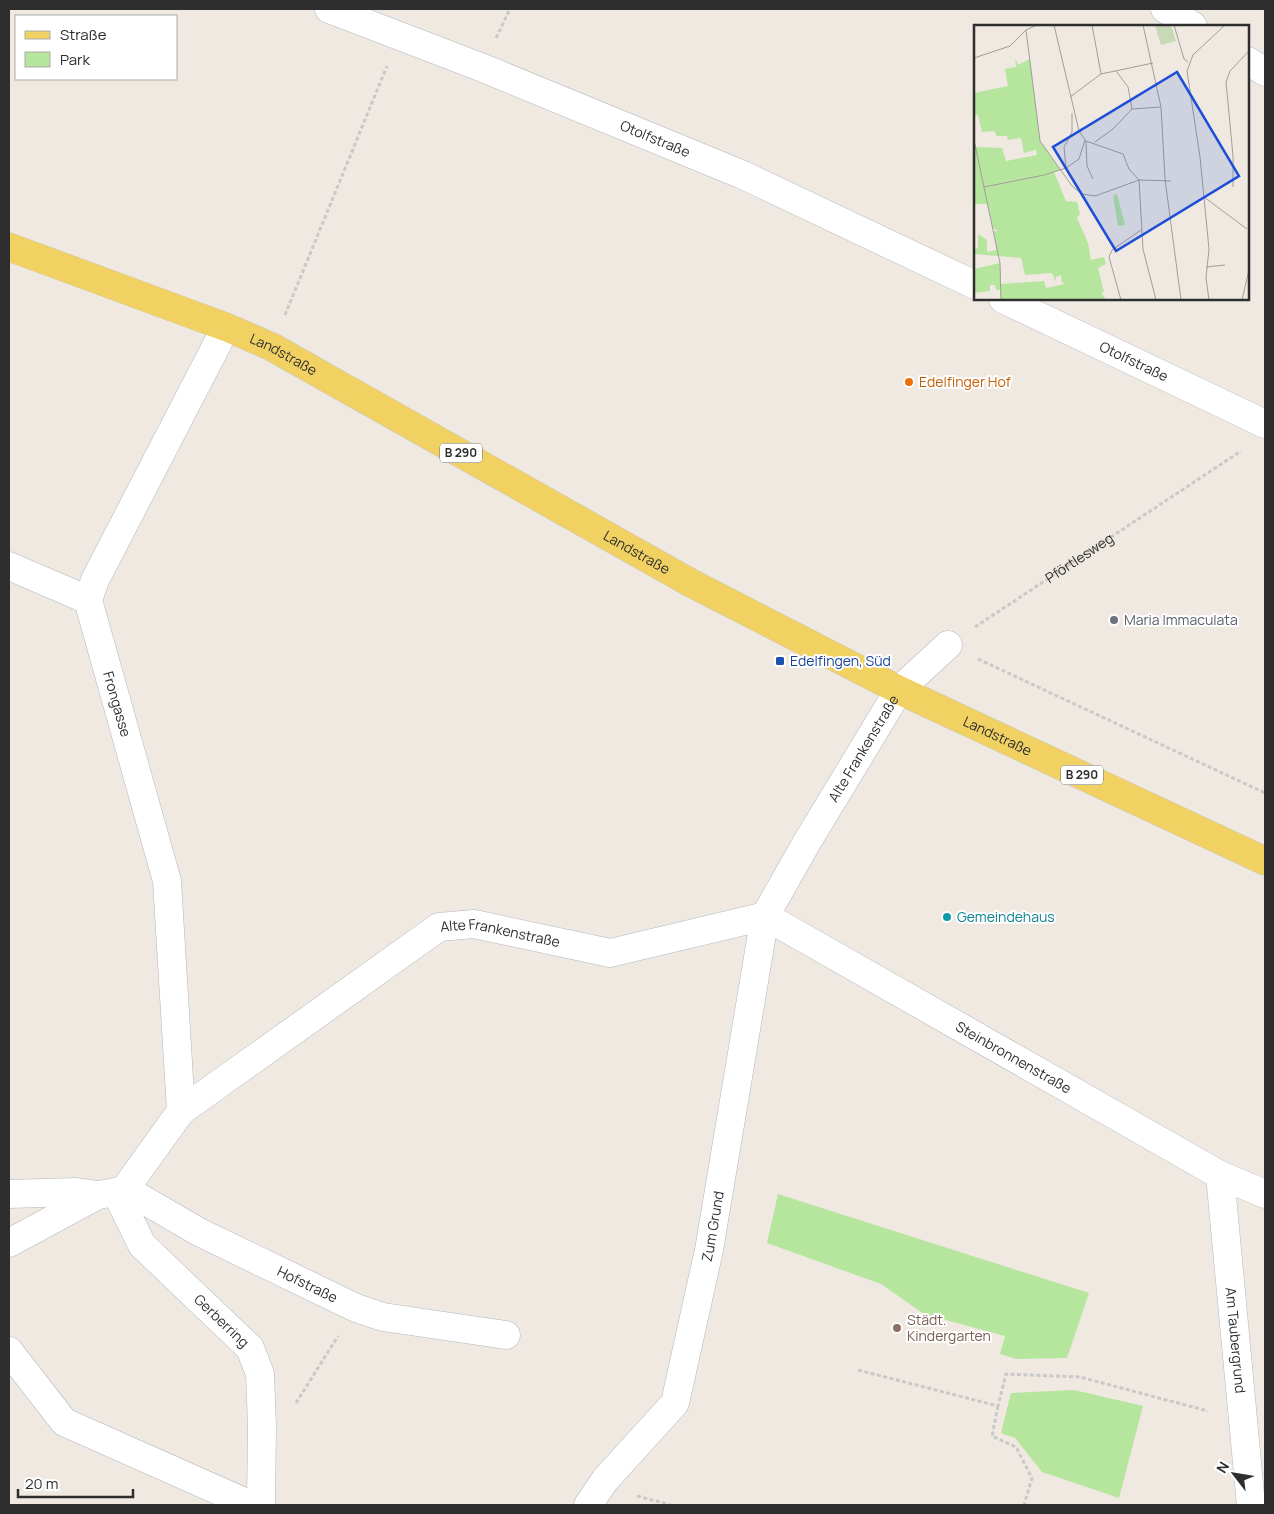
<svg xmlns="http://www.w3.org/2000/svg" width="1274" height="1514" font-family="Manrope,sans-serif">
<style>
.green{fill:#b6e59e}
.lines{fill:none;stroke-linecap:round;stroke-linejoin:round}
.minor-casing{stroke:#b4b7c1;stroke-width:29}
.primary-casing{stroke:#c9c9c9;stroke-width:29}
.path{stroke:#c9c9c9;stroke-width:3;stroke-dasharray:4 2.5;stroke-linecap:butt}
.minor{stroke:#fff;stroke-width:28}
.primary{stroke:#f2d163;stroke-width:28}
.food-dot{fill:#e8710a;stroke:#fff;stroke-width:2}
.worship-dot{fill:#6b7280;stroke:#fff;stroke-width:2}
.transit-dot{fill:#1a4fb4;stroke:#fff;stroke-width:2}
.culture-dot{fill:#0f9aa8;stroke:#fff;stroke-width:2}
.education-dot{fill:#8d6e63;stroke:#fff;stroke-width:2}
.labels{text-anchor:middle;stroke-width:4;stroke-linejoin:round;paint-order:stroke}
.shield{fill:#fff;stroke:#6d6d6d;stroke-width:1}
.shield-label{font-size:12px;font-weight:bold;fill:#2e2e2e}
.street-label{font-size:14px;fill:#2e2e2e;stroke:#fff}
.food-label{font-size:14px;fill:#c56008;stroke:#fff;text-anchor:start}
.worship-label{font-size:14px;fill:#5b616d;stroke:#fff;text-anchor:start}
.transit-label{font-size:14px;fill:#164399;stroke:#fff;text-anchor:start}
.culture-label{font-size:14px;fill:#0d838f;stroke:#fff;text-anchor:start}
.education-label{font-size:14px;fill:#785e54;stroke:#fff;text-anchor:start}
.inset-road{fill:none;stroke:#a29e99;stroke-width:1}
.view{fill:#1d4ed8;fill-opacity:0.15;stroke:#1d4ed8;stroke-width:2.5}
.inset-edge{fill:none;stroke:#2e2e2e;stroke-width:2.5}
</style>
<rect width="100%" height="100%" fill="#efe9e1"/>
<!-- green -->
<g class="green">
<polygon points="778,1194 1089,1293 1067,1358 1016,1359 1000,1354 1005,1336 924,1314 881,1284 767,1243"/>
<polygon points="1074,1390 1143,1406 1119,1498 1042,1472 1015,1438 1001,1433 1011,1393"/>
</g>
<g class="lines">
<defs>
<g id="minor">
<path id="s2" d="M329,9L483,68L743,175L975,285"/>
<polyline points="1165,9 1193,26"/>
<polyline points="1248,61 1265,72"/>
<path id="s3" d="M1003,299L1265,424"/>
<polyline points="9,566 88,600"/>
<path id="s4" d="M765,916L1220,1175L1265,1194"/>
<polyline points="181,1111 167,881 88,600 95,580 226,327"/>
<path id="s5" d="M1220,1175L1251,1505"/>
<path id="s6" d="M125,1189L199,1232L356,1308L383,1317L506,1335"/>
<path id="s7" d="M116,1192L142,1245L250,1348L260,1374L262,1426L261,1505"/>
<path id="s8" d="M9,1194L76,1192L98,1195L116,1192L125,1189L181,1111L439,927L474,924L610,953L765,916"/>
<polyline points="9,1243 98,1195"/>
<polyline points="9,1351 64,1422 251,1505"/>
<path id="s9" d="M588,1505L605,1480L675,1403L709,1250L765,916L807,842L899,690L948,645"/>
</g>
<g id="primary">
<path id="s10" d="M9,247L226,327L272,347L691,583L899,690L1265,861"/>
</g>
</defs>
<!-- minor casing -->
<use href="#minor" class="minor-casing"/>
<!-- primary casing -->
<use href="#primary" class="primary-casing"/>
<!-- path -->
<g class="path">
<polyline points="496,38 510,9"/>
<polyline points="285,315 387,66"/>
<path id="s1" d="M975,627L1241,451"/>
<polyline points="978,659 1265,793"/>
<polyline points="858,1370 998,1406 1006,1374 1080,1377 1208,1411"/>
<polyline points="296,1403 338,1336"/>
<polyline points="998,1406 992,1436 1016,1447 1032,1478 1024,1505"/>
<polyline points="637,1496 671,1505"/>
</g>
<!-- minor -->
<use href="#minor" class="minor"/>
<!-- primary -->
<use href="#primary" class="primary"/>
</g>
<!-- markers -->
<circle class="food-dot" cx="909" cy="382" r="5"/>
<circle class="worship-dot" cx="1114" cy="620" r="5"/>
<rect class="transit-dot" x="775" y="656" width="10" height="10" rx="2.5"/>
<circle class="culture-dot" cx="947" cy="917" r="5"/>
<circle class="education-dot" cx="897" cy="1328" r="5"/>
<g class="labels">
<!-- shield labels -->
<g class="shield">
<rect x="440" y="443.5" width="42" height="19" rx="4"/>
<rect x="1061" y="765.5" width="42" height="19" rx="4"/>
</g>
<g class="shield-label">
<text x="461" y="457">B 290</text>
<text x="1082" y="779">B 290</text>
</g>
<!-- street labels -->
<g class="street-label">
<text dy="5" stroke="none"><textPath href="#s2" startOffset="351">Otolfstraße</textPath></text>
<text dy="5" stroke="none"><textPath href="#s10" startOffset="295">Landstraße</textPath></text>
<text dy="5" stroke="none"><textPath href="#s3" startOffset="145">Otolfstraße</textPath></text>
<text dy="5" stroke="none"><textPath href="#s10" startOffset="700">Landstraße</textPath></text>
<text dy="5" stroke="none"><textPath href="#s1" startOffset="125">Pförtlesweg</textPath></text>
<text transform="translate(117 704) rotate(74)" y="5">Frongasse</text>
<text dy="5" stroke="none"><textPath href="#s10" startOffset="1105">Landstraße</textPath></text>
<text dy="5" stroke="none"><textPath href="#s9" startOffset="824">Alte Frankenstraße</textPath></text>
<text dy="5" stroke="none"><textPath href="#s8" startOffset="592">Alte Frankenstraße</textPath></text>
<text dy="5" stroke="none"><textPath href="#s4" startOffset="286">Steinbronnenstraße</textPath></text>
<text dy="5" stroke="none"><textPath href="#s9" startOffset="315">Zum Grund</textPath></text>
<text dy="5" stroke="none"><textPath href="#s6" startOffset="206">Hofstraße</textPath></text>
<text dy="5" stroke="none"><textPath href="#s7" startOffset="169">Gerberring</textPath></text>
<text dy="5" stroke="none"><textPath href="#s5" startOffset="166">Am Taubergrund</textPath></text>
</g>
<!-- food labels -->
<g class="food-label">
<text x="919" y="387">Edelfinger Hof</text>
</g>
<!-- worship labels -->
<g class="worship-label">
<text x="1124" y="625">Maria Immaculata</text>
</g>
<!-- transit labels -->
<g class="transit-label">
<text x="790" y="666">Edelfingen, Süd</text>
</g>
<!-- culture labels -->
<g class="culture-label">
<text x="957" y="922">Gemeindehaus</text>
</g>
<!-- education labels -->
<g class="education-label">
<text x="907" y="1325">Städt.<tspan x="907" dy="16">Kindergarten</tspan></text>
</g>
</g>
<!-- overview -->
<g transform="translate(974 25)">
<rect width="275" height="275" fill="#efe9e1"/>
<path d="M41,33L44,40L56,34L66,116L87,145L80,147L92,176L103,177L106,189L103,193L114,218L117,235L130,232L132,239L124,243L130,267H127L132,275H27L26,265H22L21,260H16V266L0,268V244L26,238L27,259L70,256L72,263L91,259L89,257L88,259L87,250L82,252V257L78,248L51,250L47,233L0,229V224L4,223V209L13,215V227L23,225L19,206H24L19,203L13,179H0V115L2,122L28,123L32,136L63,130L62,125L50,128L47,113L34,115L33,111H23L20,106L8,107L4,90L0,91V68L34,61L31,44L42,42ZM143,169L151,200L144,201L139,171Z" fill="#b6e59e"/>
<path d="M181,0H197L202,16L187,20Z" fill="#c8d9b8"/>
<path class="inset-road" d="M80,0L105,106L112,116L149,129L155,144L165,155M118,0L127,49M169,0L187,82L191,154L207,275M200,0L210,34L214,37M52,5L66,116L98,161L108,169L121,171L165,155L197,156M0,33L36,21L52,5L63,0M142,46L154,62L158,84M96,72L127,49L179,38M0,115L26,238L27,275M112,116L113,141L119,154M121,117L139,104L158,84L187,82M92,143L90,122L98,107V88M165,155L169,224L182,275M10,162L70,150L92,143L105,134L111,115M259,162V131L252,57L256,46L275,26M230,172L273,204M232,242L251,240M147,275L135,232L138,225L167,205M235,275L232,253L235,224L226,132L213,46L219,30L251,0M268,275L275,245"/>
<path class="view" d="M203,47L265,151L142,226L79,122Z"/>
<rect width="275" height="275" class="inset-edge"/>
</g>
<!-- border -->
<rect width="1274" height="1514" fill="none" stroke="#2e2e2e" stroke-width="20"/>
<!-- legend -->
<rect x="15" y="15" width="162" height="65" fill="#ffffff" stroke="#ababab"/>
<rect x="25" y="31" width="25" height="8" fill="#f2d163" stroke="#ababab"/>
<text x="60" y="40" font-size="15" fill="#2e2e2e">Straße</text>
<rect x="25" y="52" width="25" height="15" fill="#b6e59e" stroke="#ababab"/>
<text x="60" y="65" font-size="15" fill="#2e2e2e">Park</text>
<!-- north arrow -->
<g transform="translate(1234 1474) rotate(301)" stroke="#ffffff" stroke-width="4" paint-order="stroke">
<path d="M0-4L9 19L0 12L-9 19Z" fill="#2e2e2e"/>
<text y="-8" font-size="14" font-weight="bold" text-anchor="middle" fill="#2e2e2e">N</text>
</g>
<!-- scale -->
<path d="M18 1489v8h115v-8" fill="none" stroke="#2e2e2e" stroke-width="2.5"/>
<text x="25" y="1489" font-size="15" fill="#2e2e2e" stroke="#ffffff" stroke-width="4" paint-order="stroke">20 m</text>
</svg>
